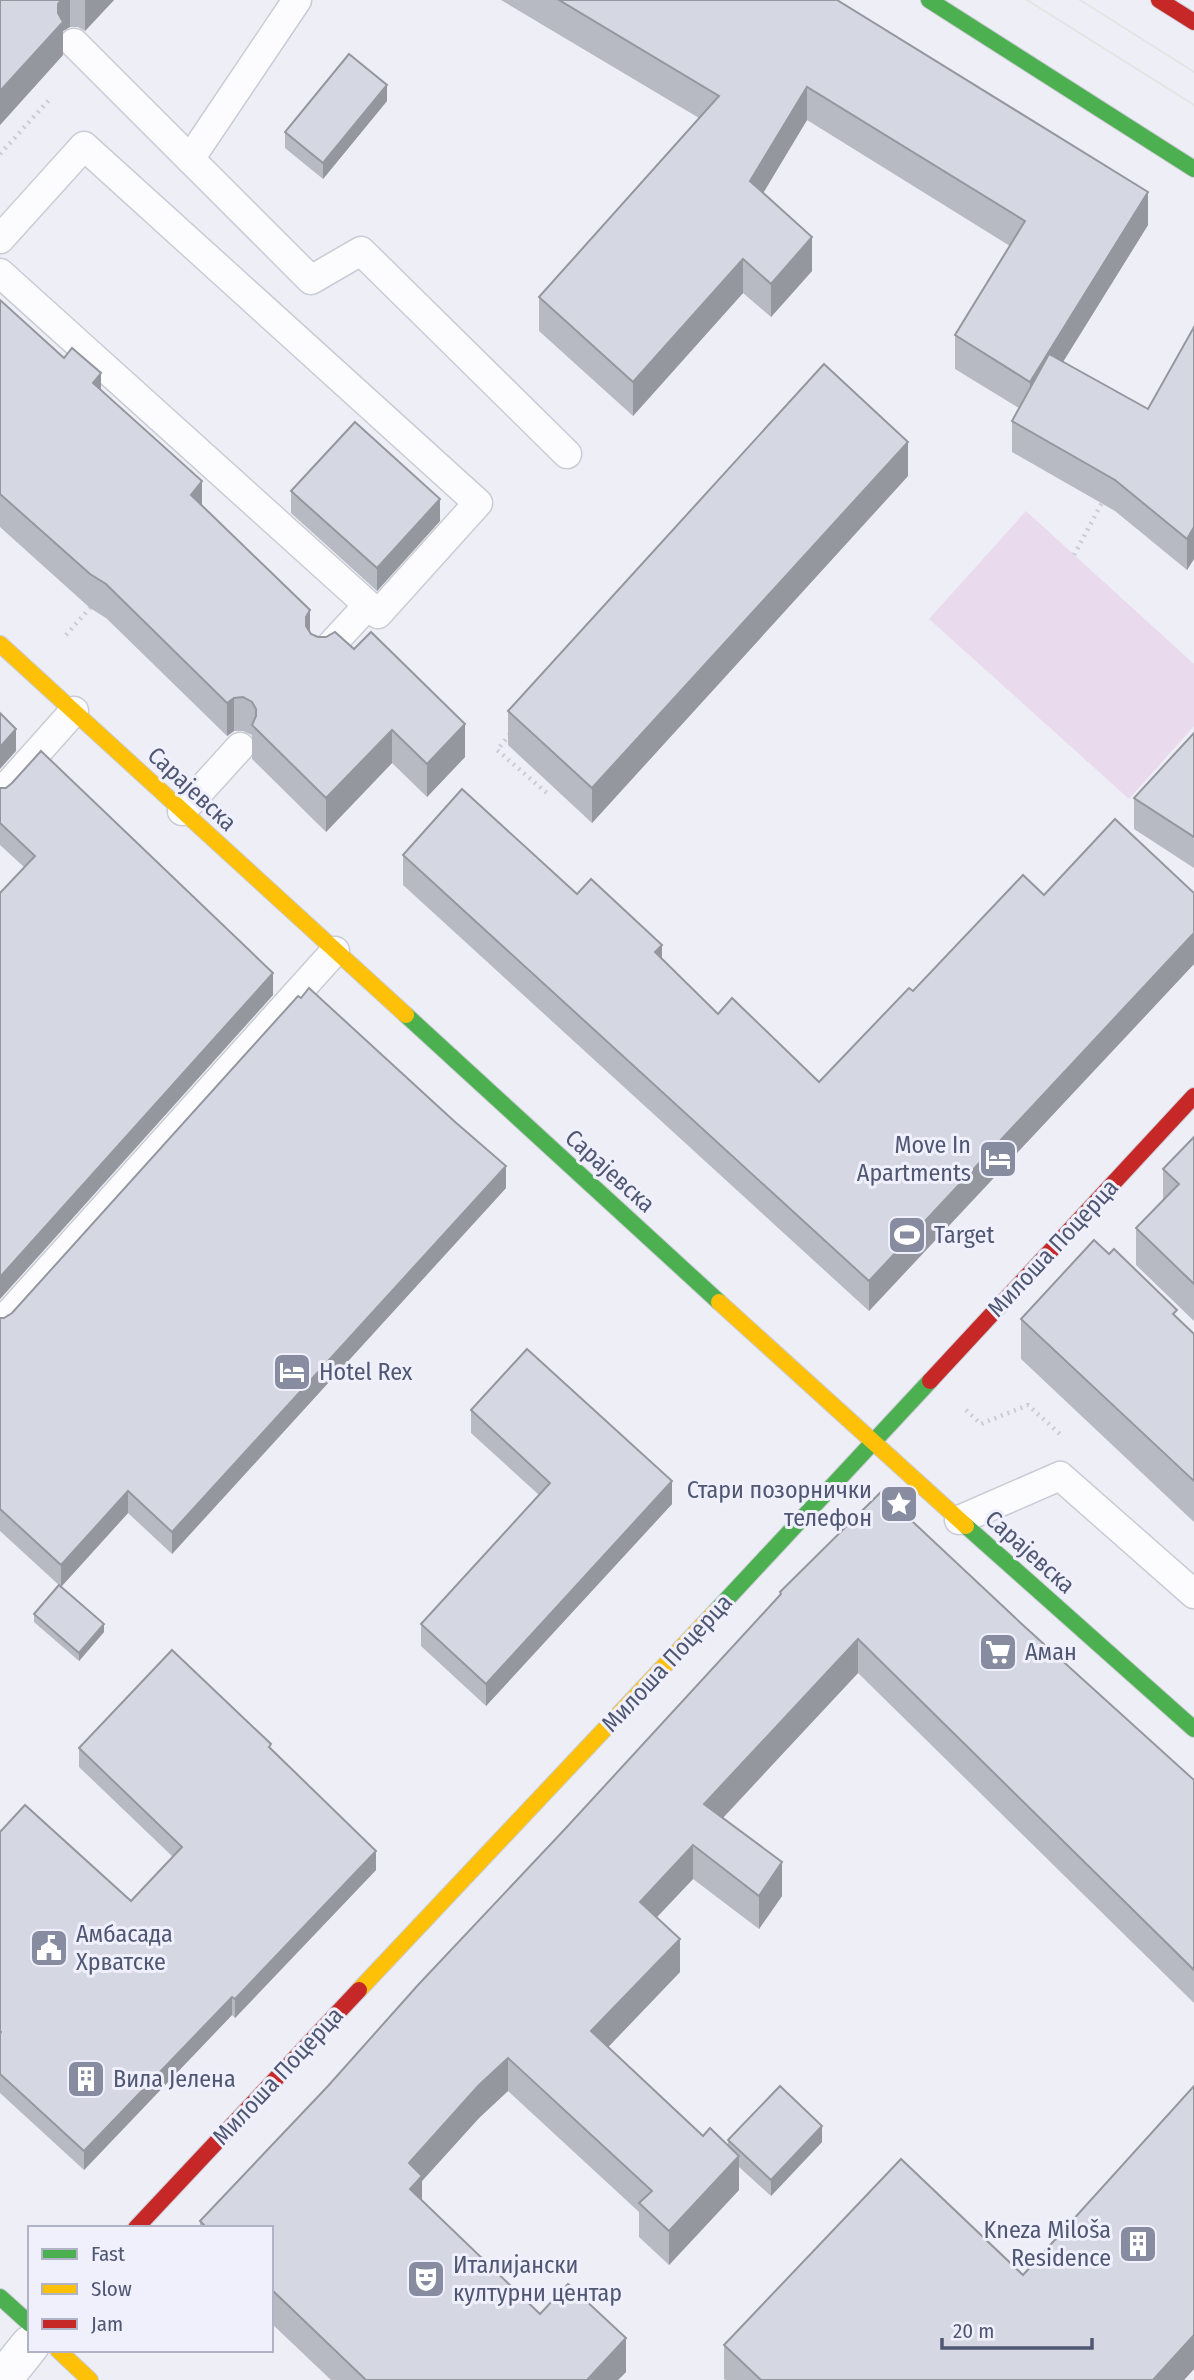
<svg xmlns="http://www.w3.org/2000/svg" width="1194" height="2380" font-family="'Fira Sans Condensed',sans-serif">
<style>
.green{fill:#eadaed}
.lines{fill:none;stroke-linecap:round;stroke-linejoin:round}
.lane-casing{stroke:#caccd5;stroke-width:31}
.street-casing{stroke:#caccd5;stroke-width:41}
.fast-casing{stroke:#cbccd6;stroke-width:18}
.slow-casing{stroke:#cbccd6;stroke-width:18}
.jam-casing{stroke:#cbccd6;stroke-width:18}
.path{stroke:#cacdd5;stroke-width:4.5;stroke-dasharray:2 5;stroke-linecap:butt}
.lane{stroke:#fcfcfe;stroke-width:28}
.street{stroke:#fcfcfe;stroke-width:38}
.fast{stroke:#4caf50;stroke-width:16}
.slow{stroke:#ffc107;stroke-width:16}
.jam{stroke:#c62828;stroke-width:16}
.tram{stroke:#e2e5e3;stroke-width:2}
.wall{fill:#b7bac3}
.shaded-wall{fill:#95979f}
.building{fill:#d5d8e3;stroke:#95979f;stroke-width:2}
.labels{text-anchor:middle;stroke-width:6;stroke-linejoin:round;paint-order:stroke}
.street-label{font-size:24px;fill:#4f5773;stroke:#f0f0fd}
.poi-label{font-size:24px;fill:#4f5773;stroke:#f0f0fd;text-anchor:start}
</style>
<rect width="100%" height="100%" fill="#eeeef6"/>
<!-- green -->
<polygon class="green" points="1026,511 1194,664 1194,726 1129,799 929,619"/>
<g class="lines">
<defs>
<g id="lane">
<polyline points="74,43 311,280 361,251 567,454"/>
<polyline points="190,159 297,0"/>
<polyline points="0,239 84,146 478,503 378,614 0,273"/>
<polyline points="322,655 368,605"/>
<polyline points="0,794 74,711"/>
<polyline points="182,811 240,747"/>
<polyline points="0,1324 335,951"/>
<polyline points="959,1520 1060,1476 1194,1594"/>
</g>
<polyline id="street" points="2,2380 30,2345"/>
<g id="fast">
<polyline points="929,0 1194,169"/>
<polyline points="406,1015 719,1302"/>
<polyline points="966,1526 1194,1729"/>
<polyline points="715,1612 930,1381"/>
<polyline points="0,2297 30,2324"/>
</g>
<g id="slow">
<polyline points="0,644 406,1015"/>
<polyline points="719,1302 966,1526"/>
<polyline points="359,1990 715,1612"/>
<polyline points="58,2350 90,2380"/>
</g>
<g id="jam">
<polyline points="1159,0 1194,22"/>
<polyline points="930,1381 1194,1096"/>
<polyline points="136,2228 359,1990"/>
</g>
</defs>
<!-- lane casing -->
<use href="#lane" class="lane-casing"/>
<!-- street casing -->
<use href="#street" class="street-casing"/>
<!-- fast casing -->
<use href="#fast" class="fast-casing"/>
<!-- slow casing -->
<use href="#slow" class="slow-casing"/>
<!-- jam casing -->
<use href="#jam" class="jam-casing"/>
<!-- path -->
<g class="path">
<polyline points="0,154 49,100"/>
<polyline points="1074,555 1104,499"/>
<polyline points="66,635 90,608"/>
<polyline points="510,734 497,750 548,794"/>
<polyline points="966,1410 981,1424 1028,1405 1062,1436"/>
</g>
<!-- lane -->
<use href="#lane" class="lane"/>
<!-- street -->
<use href="#street" class="street"/>
<!-- fast -->
<use href="#fast" class="fast"/>
<!-- slow -->
<use href="#slow" class="slow"/>
<!-- jam -->
<use href="#jam" class="jam"/>
<!-- tram -->
<g class="tram">
<polyline points="1027,0 1194,105"/>
<polyline points="1080,0 1194,72"/>
</g>
</g>
<!-- wall -->
<g class="wall">
<polygon points="0,0 114,0 85,31 78,27 70,27 63,31 63,55 0,125"/>
<polygon points="501,0 837,0 1148,225 1063,362 1148,409 1194,327 1194,559 1187,570 1115,511 1012,452 1012,421 1019,408 955,369 955,335 1010,246 807,120 763,193 812,271 771,317 743,293 633,416 539,331 539,297 699,118"/>
<polygon points="387,101 323,179 285,148 285,132"/>
<polygon points="0,300 101,391 202,506 311,634 465,757 427,797 392,763 326,832 252,759 252,735 243,731 234,731 227,736 106,618 90,608 0,527"/>
<polygon points="908,476 592,823 508,745 508,711"/>
<polygon points="291,491 440,521 377,591 291,513"/>
<polygon points="1194,733 1194,868 1134,829 1134,798"/>
<polygon points="0,788 273,995 0,1299 0,893 24,867 0,845"/>
<polygon points="403,855 662,959 718,1014 819,1082 913,991 1044,895 1194,893 1194,964 869,1311 403,885"/>
<polygon points="1194,1137 1194,1321 1136,1265 1136,1228 1163,1200 1163,1169"/>
<polygon points="506,1188 172,1554 128,1513 61,1587 104,1632 79,1661 34,1622 34,1614 60,1586 0,1531 0,1318 4,1318"/>
<polygon points="1109,1254 1194,1334 1194,1522 1021,1359 1021,1319"/>
<polygon points="471,1410 672,1504 486,1706 421,1646 421,1624 539,1495 471,1433"/>
<polygon points="780,1592 1025,1627 1194,1780 1194,2003 858,1673 723,1818 782,1896 759,1929 693,1879 657,1917 680,1972 608,2047 703,2136 728,2145 728,2140 822,2142 771,2196 739,2167 739,2190 669,2265 639,2237 639,2212 508,2091 479,2118 422,2181 422,2201 540,2314 626,2372 618,2380 331,2380 271,2323 271,2228 200,2228 200,2221 328,2086 780,1595"/>
<polygon points="79,1748 271,1750 376,1870 235,2018 232,2015 84,2170 0,2093 0,1832 131,1901 173,1857 79,1767"/>
<polygon points="1194,2086 1194,2369 1184,2380 726,2380 724,2379 724,2345 1023,2275"/>
</g>
<!-- shaded-wall -->
<g class="shaded-wall">
<polygon points="61,0 70,0 70,27 63,31 63,55 0,125 0,91"/>
<polygon points="85,0 114,0 85,31"/>
<polygon points="387,85 387,101 323,179 323,163"/>
<polygon points="807,87 807,120 750,215 750,181"/>
<polygon points="1148,192 1148,225 1030,415 1030,382"/>
<polygon points="812,237 812,271 771,317 771,284"/>
<polygon points="743,259 743,293 633,416 633,382"/>
<polygon points="101,373 101,407 93,383"/>
<polygon points="908,442 908,476 592,823 592,788"/>
<polygon points="202,481 202,515 191,495"/>
<polygon points="440,499 440,521 377,591 377,568"/>
<polygon points="1194,527 1194,559 1187,570 1187,539"/>
<polygon points="310,610 310,643 306,651 306,617"/>
<polygon points="234,698 234,731 227,736 227,703"/>
<polygon points="465,724 465,757 427,797 427,764"/>
<polygon points="16,729 16,751 0,769 0,747"/>
<polygon points="392,730 392,763 326,832 326,798"/>
<polygon points="1194,933 1194,964 869,1311 869,1281"/>
<polygon points="662,945 662,975 655,952"/>
<polygon points="273,973 273,995 0,1299 0,1277"/>
<polygon points="506,1166 506,1188 172,1554 172,1532"/>
<polygon points="672,1481 672,1504 486,1706 486,1684"/>
<polygon points="128,1491 128,1513 61,1587 61,1565"/>
<polygon points="104,1624 104,1632 79,1661 79,1653"/>
<polygon points="858,1639 858,1673 704,1838 704,1804"/>
<polygon points="693,1845 693,1879 640,1935 640,1902"/>
<polygon points="376,1851 376,1870 235,2018 235,1999"/>
<polygon points="782,1862 782,1896 759,1929 759,1896"/>
<polygon points="680,1939 680,1972 591,2065 591,2031"/>
<polygon points="232,1997 232,2015 84,2170 84,2151"/>
<polygon points="508,2058 508,2091 479,2118 422,2181 422,2210 410,2223 409,2163 479,2085"/>
<polygon points="822,2126 822,2142 771,2196 771,2180"/>
<polygon points="739,2156 739,2190 669,2265 669,2231"/>
<polygon points="1194,2335 1194,2369 1184,2380 1153,2380"/>
<polygon points="626,2338 626,2372 618,2380 587,2380"/>
</g>
<!-- building -->
<g class="building">
<polygon points="0,0 61,0 58,4 58,13 63,22 0,91"/>
<polygon points="559,0 837,0 1148,192 1030,382 955,335 1025,221 807,87 750,181 812,237 771,284 743,259 633,382 539,297 719,96"/>
<polygon points="349,54 387,85 323,163 285,132"/>
<polygon points="0,300 64,358 72,348 101,373 93,383 202,481 191,495 310,610 306,617 306,626 311,634 318,637 326,637 335,632 354,649 371,632 465,724 427,764 392,730 326,798 252,725 256,716 256,709 252,702 243,697 234,698 227,703 106,584 90,574 0,494"/>
<polygon points="1194,327 1194,527 1187,539 1115,480 1012,421 1049,354 1148,409"/>
<polygon points="824,364 908,442 592,788 508,711"/>
<polygon points="355,422 440,499 377,568 291,491"/>
<polygon points="0,713 16,729 0,747"/>
<polygon points="1194,733 1194,837 1134,798"/>
<polygon points="41,751 273,973 0,1277 0,893 35,856 0,823 0,788 6,788 12,783"/>
<polygon points="462,789 577,894 591,879 662,945 655,952 718,1014 732,998 819,1082 909,988 913,991 1023,875 1044,895 1115,819 1194,893 1194,933 869,1281 403,855"/>
<polygon points="309,988 454,1121 506,1166 172,1532 128,1491 61,1565 0,1509 0,1318 4,1318 12,1313 298,996 301,998"/>
<polygon points="1194,1137 1194,1284 1136,1228 1179,1184 1163,1169"/>
<polygon points="1094,1240 1109,1254 1114,1249 1177,1310 1173,1314 1194,1334 1194,1481 1021,1319"/>
<polygon points="527,1349 672,1481 486,1684 421,1624 550,1483 471,1410"/>
<polygon points="881,1492 1025,1627 1194,1780 1194,1970 858,1639 704,1804 782,1862 759,1896 693,1845 640,1902 680,1939 591,2031 703,2136 710,2128 739,2156 669,2231 639,2203 652,2191 508,2058 479,2085 409,2163 422,2176 410,2189 540,2314 568,2284 626,2338 587,2380 366,2380 271,2289 271,2228 207,2228 200,2221 328,2086 418,1985 565,1829 781,1594 780,1592"/>
<polygon points="59,1585 104,1624 79,1653 34,1614"/>
<polygon points="172,1650 271,1744 269,1747 376,1851 235,1999 232,1997 84,2151 0,2074 0,2034 1,2032 0,2031 0,1832 25,1805 131,1901 182,1847 79,1748"/>
<polygon points="780,2086 822,2126 771,2180 728,2140"/>
<polygon points="1194,2086 1194,2335 1153,2380 761,2380 724,2345 901,2159 1023,2275"/>
</g>
<!-- icons -->
<defs>
<symbol id="hotel-square" viewBox="-11 -11 22 22"><rect x="-9" y="-9" width="18" height="18" rx="4" fill="#878ca1" stroke="#f0f0fd"/><path d="M-6-4.5h1.5V1H6V5H4.5V3h-9V5H-6ZM-4 0a1.8 1.8 0 1 1 3.6 0ZM.5 0V-2.5h3Q6-2.5 6 0Z" fill="#fff"/></symbol>
<symbol id="stadium-square" viewBox="-11 -11 22 22"><rect x="-9" y="-9" width="18" height="18" rx="4" fill="#878ca1" stroke="#f0f0fd"/><path d="M0-5a6.5 5 0 1 0 0 10a6.5 5 0 1 0 0-10ZM-3.5-1.8h7v3.6h-7Z" fill="#fff"/></symbol>
<symbol id="sight-square" viewBox="-11 -11 22 22"><rect x="-9" y="-9" width="18" height="18" rx="4" fill="#878ca1" stroke="#f0f0fd"/><path d="M0-6L1.8-2.2L6-1.7L2.9 1.2L3.7 5.4L0 3.3L-3.7 5.4L-2.9 1.2L-6-1.7L-1.8-2.2Z" fill="#fff"/></symbol>
<symbol id="supermarket-square" viewBox="-11 -11 22 22"><rect x="-9" y="-9" width="18" height="18" rx="4" fill="#878ca1" stroke="#f0f0fd"/><path d="M-6-5.5h2.5l.6 2H6L4.5 2H-2.5L-4.4-4H-6ZM-1.5 3.2a1.3 1.3 0 1 0 .1 0ZM3 3.2a1.3 1.3 0 1 0 .1 0Z" fill="#fff"/></symbol>
<symbol id="civic-square" viewBox="-11 -11 22 22"><rect x="-9" y="-9" width="18" height="18" rx="4" fill="#878ca1" stroke="#f0f0fd"/><path d="M-.6-6.5H3V-4.5H.6V-3L4-1V1h2V6H-6V1h2V-1L-.6-3ZM-1.2 2.5V6h2.4V2.5Z" fill="#fff"/></symbol>
<symbol id="building-square" viewBox="-11 -11 22 22"><rect x="-9" y="-9" width="18" height="18" rx="4" fill="#878ca1" stroke="#f0f0fd"/><path d="M-4-6H4V6H1V3H-1V6H-4ZM-2.5-4.3h1.7v1.8h-1.7ZM.8-4.3h1.7v1.8H.8ZM-2.5-1h1.7V.8h-1.7ZM.8-1h1.7V.8H.8Z" fill="#fff"/></symbol>
<symbol id="theatre-square" viewBox="-11 -11 22 22"><rect x="-9" y="-9" width="18" height="18" rx="4" fill="#878ca1" stroke="#f0f0fd"/><path d="M-5-5.5Q0-4 5-5.5V0Q5 5 0 6Q-5 5-5 0ZM-3.3-2.5H-1v1.5H-3.3ZM1-2.5H3.3v1.5H1ZM-2.8 1Q0 5.5 2.8 1Z" fill="#fff"/></symbol>
</defs>
<g fill-rule="evenodd">
<use href="#hotel-square" x="976" y="1137" width="44" height="44"/>
<use href="#stadium-square" x="885" y="1213" width="44" height="44"/>
<use href="#hotel-square" x="270" y="1350" width="44" height="44"/>
<use href="#sight-square" x="877" y="1482" width="44" height="44"/>
<use href="#supermarket-square" x="976" y="1630" width="44" height="44"/>
<use href="#civic-square" x="27" y="1926" width="44" height="44"/>
<use href="#building-square" x="64" y="2057" width="44" height="44"/>
<use href="#building-square" x="1116" y="2222" width="44" height="44"/>
<use href="#theatre-square" x="404" y="2257" width="44" height="44"/>
</g>
<g class="labels">
<!-- street labels -->
<g class="street-label">
<text transform="translate(192 789) rotate(43)" y="8">Сарајевска</text>
<text transform="translate(610 1171) rotate(42)" y="8">Сарајевска</text>
<text transform="translate(1053 1248) rotate(-47)" y="8">Милоша Поцерца</text>
<text transform="translate(1030 1552) rotate(42)" y="8">Сарајевска</text>
<text transform="translate(667 1663) rotate(-47)" y="8">Милоша Поцерца</text>
<text transform="translate(278 2076) rotate(-47)" y="8">Милоша Поцерца</text>
</g>
<!-- poi labels -->
<g class="poi-label">
<text x="971" y="1153" text-anchor="end">Move In<tspan x="971" dy="28">Apartments</tspan></text>
<text x="934" y="1243">Target</text>
<text x="319" y="1380">Hotel Rex</text>
<text x="872" y="1498" text-anchor="end">Стари позорнички<tspan x="872" dy="28">телефон</tspan></text>
<text x="1025" y="1660">Аман</text>
<text x="76" y="1942">Амбасада<tspan x="76" dy="28">Хрватске</tspan></text>
<text x="113" y="2087">Вила Јелена</text>
<text x="1111" y="2238" text-anchor="end">Kneza Miloša<tspan x="1111" dy="28">Residence</tspan></text>
<text x="453" y="2273">Италијански<tspan x="453" dy="28">културни центар</tspan></text>
</g>
</g>
<!-- legend -->
<rect x="28" y="2226" width="245" height="126" fill="#f0f0fd" stroke="#b0b3c6" stroke-width="2"/>
<rect x="42" y="2249" width="35" height="10" fill="#4caf50" stroke="#b0b3c6" stroke-width="2"/>
<text x="91" y="2261" font-size="21" fill="#4f5773">Fast</text>
<rect x="42" y="2284" width="35" height="10" fill="#ffc107" stroke="#b0b3c6" stroke-width="2"/>
<text x="91" y="2296" font-size="21" fill="#4f5773">Slow</text>
<rect x="42" y="2319" width="35" height="10" fill="#c62828" stroke="#b0b3c6" stroke-width="2"/>
<text x="91" y="2331" font-size="21" fill="#4f5773">Jam</text>
<!-- scale -->
<path d="M942 2338v10h150v-10" fill="none" stroke="#4f5773" stroke-width="3.5"/>
<text x="953" y="2338" font-size="21" fill="#4f5773" stroke="#f0f0fd" stroke-width="5" paint-order="stroke">20 m</text>
</svg>
